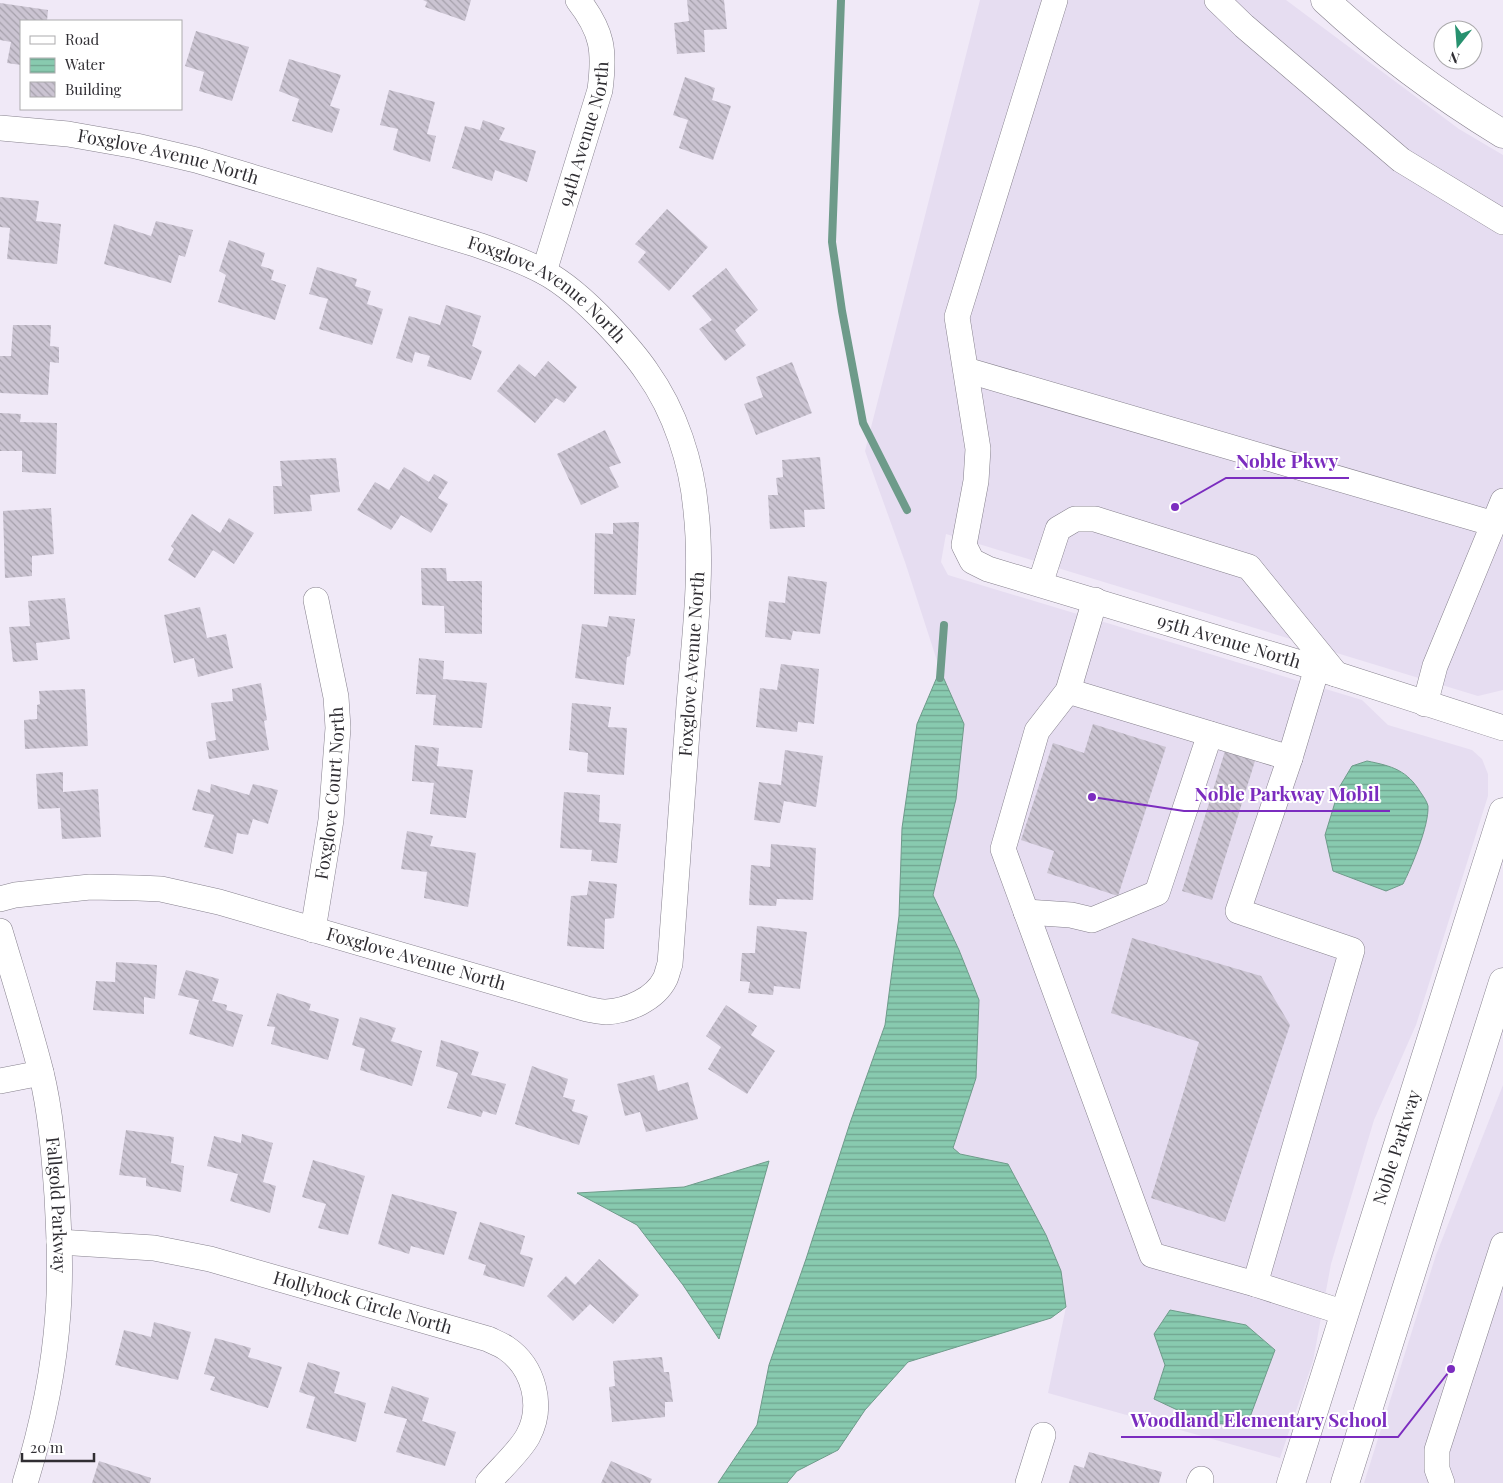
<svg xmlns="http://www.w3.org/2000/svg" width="1503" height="1483" font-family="'Playfair Display',serif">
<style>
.built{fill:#e6ddf1}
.water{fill:url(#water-rules);stroke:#6e9b8a}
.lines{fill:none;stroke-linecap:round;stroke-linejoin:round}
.stream{stroke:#6e9b8a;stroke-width:8}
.building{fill:url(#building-back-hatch)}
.minor-casing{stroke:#86818d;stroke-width:26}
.major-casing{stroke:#86818d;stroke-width:29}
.highway-casing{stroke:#86818d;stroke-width:29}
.minor{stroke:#fff;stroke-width:25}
.major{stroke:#fff;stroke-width:28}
.highway{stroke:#fff;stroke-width:28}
.labels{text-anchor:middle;stroke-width:4;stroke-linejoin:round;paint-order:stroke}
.street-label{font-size:18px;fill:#302e33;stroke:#fff}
.leader{fill:none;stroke:#7b2cbf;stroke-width:2}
.callout-dot{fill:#7b2cbf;stroke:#fff;stroke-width:2}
.callout-label{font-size:19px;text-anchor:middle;font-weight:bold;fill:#7b2cbf;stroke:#fff;stroke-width:4;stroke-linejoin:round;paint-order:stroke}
</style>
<defs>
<pattern id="water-rules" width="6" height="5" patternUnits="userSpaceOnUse" patternTransform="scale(1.25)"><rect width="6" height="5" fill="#88caaf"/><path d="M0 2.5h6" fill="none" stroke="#70a48f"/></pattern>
<pattern id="building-back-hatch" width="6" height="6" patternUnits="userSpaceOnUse" patternTransform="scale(1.25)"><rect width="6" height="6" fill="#cbc4d2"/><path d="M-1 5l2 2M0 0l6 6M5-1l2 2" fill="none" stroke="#a5a0ab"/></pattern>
</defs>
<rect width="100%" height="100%" fill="#f0e9f7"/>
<!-- built -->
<g class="built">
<polygon points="980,0 1286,0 1459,129 1503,155 1503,690 1478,696 946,534 941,562 948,575 1362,700 1388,725 1472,750 1482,759 1488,774 1488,796 1416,1025 1374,1120 1331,1264 1313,1361 1280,1458 1048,1393 1066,1307 1061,1271 1046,1235 1008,1164 960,1154 953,1148 976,1078 979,1000 959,950 933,895 956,799 964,724 940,670 905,562 865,451"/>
<polygon points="1503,1085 1503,1483 1364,1483 1436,1255"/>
</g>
<!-- water -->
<g class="water">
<polygon points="940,670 964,724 956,799 933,895 959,950 979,1000 976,1078 953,1148 960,1154 1008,1164 1046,1235 1061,1271 1066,1307 1051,1318 908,1362 865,1410 838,1450 797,1471 787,1483 718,1483 757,1425 769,1365 806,1259 850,1123 885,1025 899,916 902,828 917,724"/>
<path d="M1367,761C1392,766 1407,770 1421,793C1424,797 1427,802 1428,806C1429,826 1412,866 1403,884L1386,891L1333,871L1325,835L1340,786L1352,766Z"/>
<polygon points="769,1161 719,1339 683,1285 637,1225 577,1193 684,1187"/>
<polygon points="1170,1310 1246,1325 1275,1350 1247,1425 1205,1423 1154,1399 1165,1365 1154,1334"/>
</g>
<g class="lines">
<!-- stream -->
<g class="stream">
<polyline points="841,0 832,242 842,311 863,423 907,510"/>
<polyline points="940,678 944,625"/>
</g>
</g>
<!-- building -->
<g class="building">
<polygon points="423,0 471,0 465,21 425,7 427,2"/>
<polygon points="687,0 724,0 727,29 704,30 705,52 677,54 674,23 689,21"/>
<polygon points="0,3 48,10 47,21 21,21 21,65 7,63 11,42 0,40"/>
<polygon points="196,31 249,47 232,101 199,91 204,72 185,66"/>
<polygon points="289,59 341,75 330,106 340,109 332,133 292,121 299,99 279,91"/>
<polygon points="685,77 715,88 712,100 731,106 713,160 679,148 688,120 673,115"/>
<polygon points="389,90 435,102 427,134 436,136 430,162 393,150 398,129 380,125"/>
<polygon points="483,120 505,128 499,140 536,151 527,182 495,170 492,181 452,168 465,126 480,130"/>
<polygon points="0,197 39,201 36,221 61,224 57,264 7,259 10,228 0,227"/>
<polygon points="667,209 708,247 669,291 638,262 646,252 635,244"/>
<polygon points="156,221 193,230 185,257 179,255 171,283 104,264 114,224 151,236"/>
<polygon points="229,240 265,253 261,266 274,270 271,280 286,285 275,320 218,302 226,275 219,271"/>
<polygon points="317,267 357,279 355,286 371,291 367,304 383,309 372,345 319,329 328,299 309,294"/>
<polygon points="726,268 758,310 735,330 746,345 725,361 699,329 712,320 692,296"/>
<polygon points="446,305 481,316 472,346 482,351 471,380 427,366 430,356 415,352 412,363 396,358 409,316 440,325"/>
<polygon points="13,325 51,325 50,346 59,347 59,363 50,362 48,395 0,393 0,356 11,356"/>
<polygon points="548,361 577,387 564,403 556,398 535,423 497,391 519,364 535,377"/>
<polygon points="792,362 812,413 756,435 744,404 763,397 756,377"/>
<polygon points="0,413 21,414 20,422 57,423 56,474 22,472 22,451 0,451"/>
<polygon points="605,430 621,463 609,467 619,487 581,505 557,454"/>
<polygon points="820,457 825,509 804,510 805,527 770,529 768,495 778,495 776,478 783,477 782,460"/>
<polygon points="336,458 340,492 310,495 312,511 274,514 273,486 282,486 280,461"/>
<polygon points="404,467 429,482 434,474 448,482 438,498 448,504 431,533 401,515 391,530 357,510 375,482 389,490"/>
<polygon points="51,508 54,554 32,556 32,576 5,578 3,511"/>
<polygon points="192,514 220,533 229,518 254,533 234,564 213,550 195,578 168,560 174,549 171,546"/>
<polygon points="639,522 636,595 594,594 595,533 613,534 613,523"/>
<polygon points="421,568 446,568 447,581 482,581 482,634 445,633 444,606 422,605"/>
<polygon points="788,576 827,582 820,634 793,631 791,640 765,637 769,601 785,603"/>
<polygon points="65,598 70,639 36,643 38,660 13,662 9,627 30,626 28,601"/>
<polygon points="200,607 207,638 226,634 233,668 198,677 194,658 174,663 164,615"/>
<polygon points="609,616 635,619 630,656 627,657 624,685 575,678 582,624 607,627"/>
<polygon points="419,658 444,661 443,679 487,683 482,728 433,725 436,695 416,694"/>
<polygon points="781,664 819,669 814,724 798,722 797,732 756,727 760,688 777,690"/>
<polygon points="261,683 267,720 264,721 269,750 209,759 206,742 216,740 211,703 233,701 232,689"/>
<polygon points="85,689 88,746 25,749 24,720 37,719 37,705 40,704 39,691"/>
<polygon points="572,703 611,707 608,727 627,728 624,775 587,772 588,753 569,750"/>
<polygon points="1093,724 1166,747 1118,896 1047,873 1054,851 1021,840 1053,743 1084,753"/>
<polygon points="415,745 439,748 437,766 473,770 466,818 430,814 434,783 412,781"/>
<polygon points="785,750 823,756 816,807 784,801 780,823 754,820 759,782 781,785"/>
<polygon points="1225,751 1255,761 1212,900 1182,891"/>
<polygon points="63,772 63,792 98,789 101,837 62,839 60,808 38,809 36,774"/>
<polygon points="211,784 249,795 253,784 278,790 268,824 253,819 248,835 237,833 233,854 204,847 214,815 192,810 198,789 210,793"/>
<polygon points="564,792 600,795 599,822 621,824 617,863 591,861 592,850 560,848"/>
<polygon points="407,831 433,836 430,846 476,853 468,907 424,898 427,872 401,869"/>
<polygon points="771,844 816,848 813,900 777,899 776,906 749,905 751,865 770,867"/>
<polygon points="589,881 617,884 614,918 605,919 604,949 567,946 571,896 587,895"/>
<polygon points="757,926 807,932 800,989 774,986 773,995 748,993 750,982 740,981 742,953 755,953"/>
<polygon points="1132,938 1261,976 1290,1025 1225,1222 1151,1198 1199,1042 1111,1013"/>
<polygon points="116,962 157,965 155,999 144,997 144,1014 93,1010 96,981 115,982"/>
<polygon points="186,970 219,979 212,1001 227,1005 226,1010 243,1015 233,1047 189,1034 199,1000 178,995"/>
<polygon points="277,993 311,1004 309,1010 339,1019 328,1060 271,1044 275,1027 267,1026"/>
<polygon points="726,1005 757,1026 751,1035 775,1051 747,1094 708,1069 721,1047 706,1036"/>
<polygon points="360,1017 396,1028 391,1041 422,1051 412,1086 360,1070 365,1049 352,1045"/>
<polygon points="441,1040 479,1052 471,1075 506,1084 496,1115 483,1111 481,1117 447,1108 458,1073 436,1066"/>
<polygon points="532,1066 568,1079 563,1097 575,1100 572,1111 588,1116 579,1145 515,1124"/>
<polygon points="654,1075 658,1091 688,1082 698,1119 646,1132 640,1112 625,1116 617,1084"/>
<polygon points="126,1130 174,1137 171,1163 184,1166 181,1192 146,1186 146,1178 119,1175"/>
<polygon points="242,1134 273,1143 263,1182 276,1186 270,1213 230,1201 238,1174 207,1166 214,1136 241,1143"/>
<polygon points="313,1160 365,1176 348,1235 318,1228 326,1204 302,1197"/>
<polygon points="392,1194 457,1212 444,1255 411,1246 409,1254 378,1244"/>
<polygon points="480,1222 525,1236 520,1254 533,1258 524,1287 483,1275 486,1265 468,1259"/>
<polygon points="599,1259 639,1295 613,1324 590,1304 573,1321 547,1296 566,1276 575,1285"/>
<polygon points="154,1322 191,1332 178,1380 115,1365 124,1330 151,1337"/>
<polygon points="215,1338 251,1348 248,1357 282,1367 268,1408 210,1390 215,1377 204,1374"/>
<polygon points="662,1357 664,1372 669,1372 673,1402 665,1402 665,1417 612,1422 609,1387 615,1386 613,1361"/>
<polygon points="308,1362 340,1372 334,1393 366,1403 356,1442 306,1428 315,1397 299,1392"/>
<polygon points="392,1386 429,1398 422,1421 456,1432 445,1466 396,1452 407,1419 384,1413"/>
<polygon points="1089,1452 1162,1472 1159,1483 1069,1483 1074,1465 1084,1468"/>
<polygon points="99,1461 151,1478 150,1483 92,1483"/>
<polygon points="611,1461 652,1479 650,1483 601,1483"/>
</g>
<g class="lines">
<defs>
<g id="minor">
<path id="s1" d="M1055,0L957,317L978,449L976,481L964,545L972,561L988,569L1317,668L1503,728"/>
<polyline points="1217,0 1244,26 1401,160 1503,222"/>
<path id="s2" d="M0,128L68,134L136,146L196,160L475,244C498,252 522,260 544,272C568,285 589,305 607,324C622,340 635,354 647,372C675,411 692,463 696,511C703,573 694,642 689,705C683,791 676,878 670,964C668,969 667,975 665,979C655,999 628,1011 606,1012C600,1012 593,1010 587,1009L219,902L161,889L138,888L90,887L15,895L0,899"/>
<path id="s3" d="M544,272L600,90C605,51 603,32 578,0"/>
<polyline points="966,370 1494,524"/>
<polyline points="1040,584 1058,529 1075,519 1095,519 1249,567 1336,674"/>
<polyline points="1095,600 1068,691 1037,731 1003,849 1152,1255 1255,1284"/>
<polyline points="1317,668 1290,758 1238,911 1352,950 1255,1284 1345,1313"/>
<polyline points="1068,691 1290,758"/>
<polyline points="1425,704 1435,666 1503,501"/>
<polyline points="1026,912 1071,915 1092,920 1157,893 1210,734"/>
<path id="s4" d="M313,930L331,820L338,728L336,697L316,600"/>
<path id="s5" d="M0,931C14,978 29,1025 41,1072C51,1113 54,1155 57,1196C59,1235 61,1274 58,1313C54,1371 42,1428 25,1483"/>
<polyline points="0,1081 41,1073"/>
<path id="s6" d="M59,1242L154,1248L210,1259L488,1339C494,1342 500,1344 506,1348C534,1367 544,1406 528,1436C520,1451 500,1469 488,1483"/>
<polyline points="1028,1483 1043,1435"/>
<polyline points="1199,1483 1201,1479"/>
<polyline points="1442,1483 1437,1469 1437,1450 1503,1245"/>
</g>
<g id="major">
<path id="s7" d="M1291,1483L1503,812"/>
<polyline points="1345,1483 1503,982"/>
</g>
<path id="highway" d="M1325,0C1380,51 1439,95 1503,134"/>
</defs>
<!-- minor casing -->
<use href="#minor" class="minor-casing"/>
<!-- major casing -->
<use href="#major" class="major-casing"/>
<!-- highway casing -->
<use href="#highway" class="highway-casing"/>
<!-- minor -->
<use href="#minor" class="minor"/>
<!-- major -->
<use href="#major" class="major"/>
<!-- highway -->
<use href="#highway" class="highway"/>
</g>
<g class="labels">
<!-- street labels -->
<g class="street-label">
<text dy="6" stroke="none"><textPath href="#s3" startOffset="144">94th Avenue North</textPath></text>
<text dy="6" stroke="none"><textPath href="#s2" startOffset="171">Foxglove Avenue North</textPath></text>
<text dy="6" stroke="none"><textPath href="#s2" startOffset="576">Foxglove Avenue North</textPath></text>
<text dy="6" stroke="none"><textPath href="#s1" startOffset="850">95th Avenue North</textPath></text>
<text transform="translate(692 664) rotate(-86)" y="6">Foxglove Avenue North</text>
<text dy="6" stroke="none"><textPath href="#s4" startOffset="138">Foxglove Court North</textPath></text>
<text transform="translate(416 959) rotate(16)" y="6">Foxglove Avenue North</text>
<text dy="6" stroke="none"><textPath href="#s7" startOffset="352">Noble Parkway</textPath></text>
<text dy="6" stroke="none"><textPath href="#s5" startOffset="281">Fallgold Parkway</textPath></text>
<text dy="6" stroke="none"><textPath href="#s6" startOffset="311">Hollyhock Circle North</textPath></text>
</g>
</g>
<!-- callouts -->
<path class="leader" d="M1175 507L1226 478H1349M1092 797L1184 811H1390M1451 1369L1398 1437H1121"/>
<g class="callout-dot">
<circle cx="1175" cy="507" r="5"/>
<circle cx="1092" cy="797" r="5"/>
<circle cx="1451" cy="1369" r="5"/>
</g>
<g class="callout-label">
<text x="1287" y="468">Noble Pkwy</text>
<text x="1287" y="801">Noble Parkway Mobil</text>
<text x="1259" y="1427">Woodland Elementary School</text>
</g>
<!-- legend -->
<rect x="20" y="20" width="162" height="90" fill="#ffffff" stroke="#acabad"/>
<rect x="30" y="36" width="25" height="8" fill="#ffffff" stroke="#acabad"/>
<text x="65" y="45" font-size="15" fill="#302e33">Road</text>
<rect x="30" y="58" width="25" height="15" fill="url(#water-rules)" stroke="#acabad"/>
<text x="65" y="70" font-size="15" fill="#302e33">Water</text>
<rect x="30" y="82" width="25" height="15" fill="url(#building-back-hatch)" stroke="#acabad"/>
<text x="65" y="95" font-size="15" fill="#302e33">Building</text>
<!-- north arrow -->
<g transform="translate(1458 45) rotate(197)"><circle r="24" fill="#ffffff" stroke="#acabad"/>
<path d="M0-4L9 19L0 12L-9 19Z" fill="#27916f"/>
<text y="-8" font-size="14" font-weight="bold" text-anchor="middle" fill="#302e33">N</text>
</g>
<!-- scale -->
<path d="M22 1453v8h72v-8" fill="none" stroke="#302e33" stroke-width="2.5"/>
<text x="30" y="1453" font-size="15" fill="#302e33" stroke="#ffffff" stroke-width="4" paint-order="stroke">20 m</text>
</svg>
